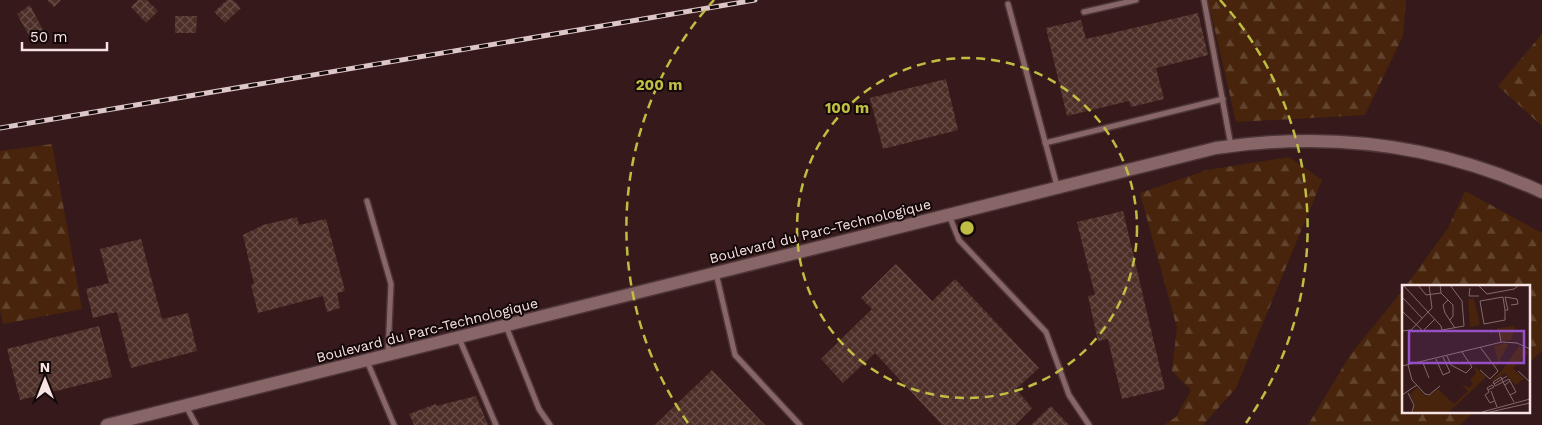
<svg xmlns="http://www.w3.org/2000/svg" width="1542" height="425" font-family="'Work Sans',sans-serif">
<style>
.forest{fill:url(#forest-firs)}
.building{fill:url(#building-cross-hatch)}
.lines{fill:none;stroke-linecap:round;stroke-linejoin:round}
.lane-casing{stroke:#4c3537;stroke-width:8}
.secondary-casing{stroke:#4c3537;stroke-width:15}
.lane{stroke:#886566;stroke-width:5}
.secondary{stroke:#886566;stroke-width:12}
.rail-casing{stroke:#dcc6c7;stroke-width:5}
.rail{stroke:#150809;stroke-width:3;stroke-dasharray:9;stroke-linecap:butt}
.ring{fill:none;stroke:#bfbe42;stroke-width:2.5;stroke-dasharray:9 6}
.labels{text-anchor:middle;stroke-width:4;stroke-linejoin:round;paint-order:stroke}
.street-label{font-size:14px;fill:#f8e3e4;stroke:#150809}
.inset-road{fill:none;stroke:#846a6b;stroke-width:1}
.view{fill:#9451c6;fill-opacity:0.15;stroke:#9451c6;stroke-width:2.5}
.inset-edge{fill:none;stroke:#f8e3e4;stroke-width:2.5}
.centre{fill:#bfbe42;stroke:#150809;stroke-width:2.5}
.ring-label{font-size:15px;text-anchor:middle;font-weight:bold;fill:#bfbe42;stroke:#150809;stroke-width:4;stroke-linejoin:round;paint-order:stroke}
</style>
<defs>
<pattern id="forest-firs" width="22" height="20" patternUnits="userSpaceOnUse" patternTransform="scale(1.25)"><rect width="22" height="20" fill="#47240b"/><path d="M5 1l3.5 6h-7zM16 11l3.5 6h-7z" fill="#62442e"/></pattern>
<pattern id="building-cross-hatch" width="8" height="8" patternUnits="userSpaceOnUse" patternTransform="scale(1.25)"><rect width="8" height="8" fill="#4d2f28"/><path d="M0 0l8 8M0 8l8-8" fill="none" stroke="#674d47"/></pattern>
</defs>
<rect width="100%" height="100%" fill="#36191b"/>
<!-- forest -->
<g class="forest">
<polygon points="1208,0 1406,0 1403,36 1365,115 1236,122"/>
<polygon points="1542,34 1542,126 1498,86"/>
<polygon points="52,144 82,309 3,324 0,311 0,151"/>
<polygon points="1289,157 1322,180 1236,388 1203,425 1164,425 1176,417 1191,390 1172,371 1177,328 1140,193 1207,170"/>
<polygon points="1465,191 1542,233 1542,351 1528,364 1528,286 1406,286 1448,228"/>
<polygon points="1403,290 1403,411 1475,411 1460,425 1308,425 1350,355"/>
</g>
<!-- building -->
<g class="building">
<polygon points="47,0 61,0 54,7"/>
<polygon points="138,0 147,0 158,11 146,23 131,7"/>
<polygon points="227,0 233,0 241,8 225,23 214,12"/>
<polygon points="30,5 45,34 32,41 17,14"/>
<polygon points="1198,13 1208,55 1156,68 1164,99 1131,107 1129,101 1067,116 1046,28 1081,20 1086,39"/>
<polygon points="175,16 197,16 196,33 175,33"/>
<polygon points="946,79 958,130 883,149 870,98"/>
<polygon points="1123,211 1165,389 1122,399 1108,339 1098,341 1088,296 1095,295 1077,222"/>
<polygon points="297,217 299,225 326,219 345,291 337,293 340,308 327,312 323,296 258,313 251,285 254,284 243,235 263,225"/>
<polygon points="141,239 162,319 188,313 197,351 131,368 117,312 93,318 86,289 109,283 100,249"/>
<polygon points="896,264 932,301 955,279 1039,368 1016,389 1032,408 1015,425 942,425 875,353 843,383 821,359 872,309 861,298"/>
<polygon points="99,326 112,377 20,400 7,349"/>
<polygon points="712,370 765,425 655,425"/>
<polygon points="476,396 488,425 414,425 409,414 436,404 436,406"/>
<polygon points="1051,406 1069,425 1031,425"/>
</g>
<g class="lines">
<defs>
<g id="lane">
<polyline points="1204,0 1231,146"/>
<polyline points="1008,4 1057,186"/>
<polyline points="1084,12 1136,0"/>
<polyline points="1045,143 1223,99"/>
<polyline points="367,201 391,284 388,353"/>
<polyline points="949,215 959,240 1046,332 1069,395 1089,425"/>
<polyline points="716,273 735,355 800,425"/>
<polyline points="506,326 539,409 550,425"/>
<polyline points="459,338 496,425"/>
<polyline points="367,361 394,425"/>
<polyline points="186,406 196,425"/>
</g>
<path id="secondary" d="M107,425L1216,148C1329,131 1438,144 1542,192"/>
</defs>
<!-- lane casing -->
<use href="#lane" class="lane-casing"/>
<!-- secondary casing -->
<use href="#secondary" class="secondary-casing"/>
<!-- lane -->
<use href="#lane" class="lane"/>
<!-- secondary -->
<use href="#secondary" class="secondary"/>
<defs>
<polyline id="rail" points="0,128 755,0"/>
</defs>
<!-- rail casing -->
<use href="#rail" class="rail-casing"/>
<!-- rail -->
<use href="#rail" class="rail"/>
</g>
<!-- distance rings -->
<g class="ring">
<circle cx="967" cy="228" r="170"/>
<path d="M688 423A340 340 0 0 1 714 0M1220 0A340 340 0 0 1 1246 423"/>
</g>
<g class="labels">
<!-- street labels -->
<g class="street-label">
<text transform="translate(820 231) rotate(-14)" y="5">Boulevard du Parc-Technologique</text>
<text transform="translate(427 330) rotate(-14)" y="5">Boulevard du Parc-Technologique</text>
</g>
</g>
<!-- overview -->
<g transform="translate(1402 285)">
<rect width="128" height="128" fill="#36191b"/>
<path d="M72,13L78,40L68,42L66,15ZM113,41L109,55L99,56L96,43ZM103,58L106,60L94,82L92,80L96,76L92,61ZM117,61L127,67L111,83L122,94L113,100L103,88L88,97L101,84ZM72,81L84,92L47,127H11L13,119L8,109L15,102L25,112L36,104L52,119L66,106L59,100L67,102L71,99L68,94L74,89Z" fill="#47240b"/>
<path class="inset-road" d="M1,0L39,41M16,0L24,10L39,8M38,0L39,8L51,20V31L48,35M76,0L85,9L112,4L117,0M68,3L67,11H77M0,12L20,33M103,12L115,14L116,19L109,20M46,15L41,20L43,28L53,43M103,25V35L82,39L78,16L101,12L103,25H106L103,12M0,26L21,46L33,34M39,41L40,45L62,41L60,16L48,0M0,46L9,45L30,23L27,0M88,47L97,45L99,57M78,62L96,86L88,94L78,85M45,71L49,80L64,88L70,82L60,67M34,74L41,90L48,87L41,72M21,78L27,93M6,80L10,95L23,109L27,110L38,101M0,81L100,57L115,58L128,64M116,86L128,97M108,96L107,94L93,101L91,97L99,92L101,97L108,110L112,117M92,99L105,91M103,100L108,96L114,107L108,110M86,105L92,102L90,100L85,103L87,107L83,110L88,118L92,116M89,106L95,122M6,108L12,120L10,127M0,110L15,100M80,127L128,114M88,127L128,118"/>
<path class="view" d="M7,46H122V78H7Z"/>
<rect width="128" height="128" class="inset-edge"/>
</g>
<circle cx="967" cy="228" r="8" class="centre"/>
<g class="ring-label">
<text x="659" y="90">200 m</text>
<text x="847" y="113">100 m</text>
</g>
<!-- north arrow -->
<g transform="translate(45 380)" stroke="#150809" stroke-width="4" paint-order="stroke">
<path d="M0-4L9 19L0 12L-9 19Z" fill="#f8e3e4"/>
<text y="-8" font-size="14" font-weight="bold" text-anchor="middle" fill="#f8e3e4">N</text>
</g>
<!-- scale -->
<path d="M22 42v8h85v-8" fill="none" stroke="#f8e3e4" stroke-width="2.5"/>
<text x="30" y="42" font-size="15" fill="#f8e3e4" stroke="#150809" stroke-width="4" paint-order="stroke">50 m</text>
</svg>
